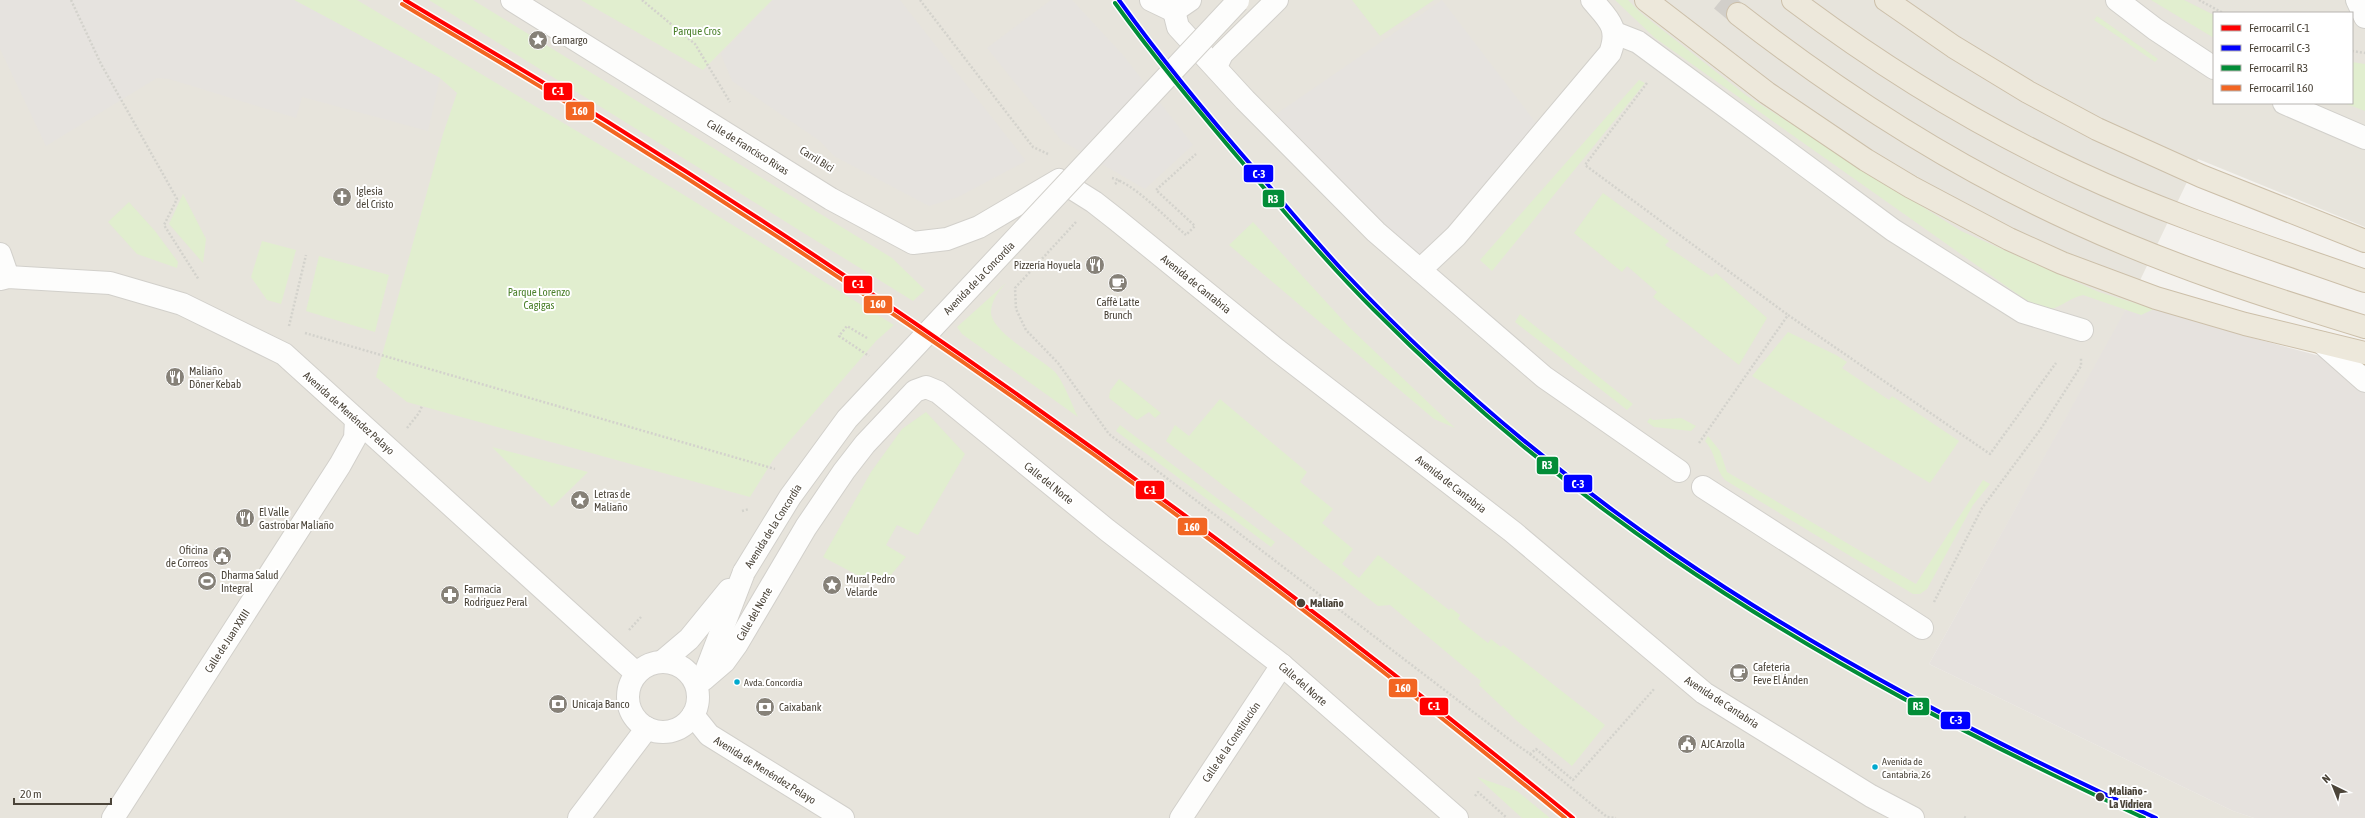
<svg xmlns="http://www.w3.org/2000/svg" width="2365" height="818" font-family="'Asap Condensed',sans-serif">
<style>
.residential{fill:#e7e4dc;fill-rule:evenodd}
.industrial{fill:#e6e2de}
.green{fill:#e1eecf}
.parking{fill:#e6e3df}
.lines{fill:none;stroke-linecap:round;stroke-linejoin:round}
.highway-tunnel{stroke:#d2cfca;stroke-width:22;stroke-dasharray:22 11;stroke-linecap:butt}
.minor-casing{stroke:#d2d0cb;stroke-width:24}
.highway-casing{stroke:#ccbfa9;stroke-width:24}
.path{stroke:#d3d2cc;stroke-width:2.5;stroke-dasharray:2 2;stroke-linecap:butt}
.minor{stroke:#fdfdfc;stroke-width:22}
.highway{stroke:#ede8db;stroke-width:22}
.minor-bridge-casing{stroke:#d2d0cb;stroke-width:24;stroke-linecap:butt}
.minor-bridge{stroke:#fdfdfc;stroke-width:22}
.rail-1-casing{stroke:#fff;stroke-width:7}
.rail-2-casing{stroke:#fff;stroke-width:7}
.rail-3-casing{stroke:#fff;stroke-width:7}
.rail-4-casing{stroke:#fff;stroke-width:7}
.rail-1{stroke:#f00;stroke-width:4}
.rail-2{stroke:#00f;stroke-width:4}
.rail-3{stroke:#028d38;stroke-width:4}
.rail-4{stroke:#f26522;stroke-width:4}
.stop-dot{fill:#4b4439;stroke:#fff;stroke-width:1.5}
.bus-dot{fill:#00a9ce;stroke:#fff;stroke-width:1.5}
.labels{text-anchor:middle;stroke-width:4;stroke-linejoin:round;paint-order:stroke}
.bus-label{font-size:10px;fill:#4b4439;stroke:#fff;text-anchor:start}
.park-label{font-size:11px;fill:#4a7f2a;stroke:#fff}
.poi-label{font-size:11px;fill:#4b4439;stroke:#fff;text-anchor:start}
.street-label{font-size:11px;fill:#4b4439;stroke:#fff}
.stop-label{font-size:11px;font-weight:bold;fill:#4b4439;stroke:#fff;text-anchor:start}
.line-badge{stroke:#fff;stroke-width:1.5}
.badge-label{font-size:11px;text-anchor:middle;font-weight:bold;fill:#fff}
</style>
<rect width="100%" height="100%" fill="#f4f2ee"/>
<!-- residential -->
<path class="residential" d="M0,0H2365V227L2198,159L2123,316L1929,664L2233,811L2254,818H0ZM2214,13H2352V103H2214Z"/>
<!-- industrial -->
<polygon class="industrial" points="2131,300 2249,337 2365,368 2365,818 2254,818 2233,811 1929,664"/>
<!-- green -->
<g class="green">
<polygon points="294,0 357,0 679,192 894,325 876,341 773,460 750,497 407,402 376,377 443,134 457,93 440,78"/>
<polygon points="429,0 473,0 892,258 925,290 913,301"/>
<polygon points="581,0 772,0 703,70"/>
<polygon points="1352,0 1434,0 1380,36"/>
<path d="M1615,0H1628L1642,14L1747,96L1961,231L2099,292L2154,309L2141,315L2083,295C2068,298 2055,313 2040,310L1655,38Z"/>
<polygon points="2151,0 2184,0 2214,15 2214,38"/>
<polygon points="2097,16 2158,59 2155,62 2094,20"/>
<polygon points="2352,62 2365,64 2365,111 2344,103 2352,103"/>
<polygon points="1639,80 1645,83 1492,271 1480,260"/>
<polygon points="1603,193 1669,241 1665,245 1712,277 1716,273 1767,318 1739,365 1653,297 1657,292 1627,266 1622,272 1574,233"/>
<polygon points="183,194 206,239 203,263 169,224"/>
<polygon points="129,202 155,231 178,262 177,268 137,254 108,222"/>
<polygon points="1253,222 1349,327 1455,428 1434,419 1229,245"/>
<polygon points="262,241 296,250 281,304 267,300 251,277"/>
<polygon points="319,256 389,275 375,332 306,311"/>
<path d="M1006,283C999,291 991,301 991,312C991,332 1040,358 1054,371C1063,380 1072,405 1078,417L962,334L957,327Z"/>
<polygon points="1520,314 1633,404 1627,410 1515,322"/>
<polygon points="1788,332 1836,355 1847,362 1842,368 1889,400 1892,396 1959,441 1930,483 1752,376"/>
<polygon points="1119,379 1161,413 1155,418 1149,412 1137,420 1133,417 1109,398 1110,391"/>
<polygon points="1220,399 1307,472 1300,482 1333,509 1322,523 1353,549 1342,564 1359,578 1378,555 1449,610 1451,608 1460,615 1458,619 1488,643 1491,639 1501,647 1503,645 1605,725 1572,766 1516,720 1479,685 1481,681 1390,605 1378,606 1166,441 1175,425 1189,436"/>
<polygon points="926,412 965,454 918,535 897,525 886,545 906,557 890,576 861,577 823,557 871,472 902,429"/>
<polygon points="1650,418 1653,420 1681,418 1696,426 1691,431 1654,427 1647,422"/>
<polygon points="1120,425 1275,542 1271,547 1116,431"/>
<path d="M1708,436L1720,451L1727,472L1916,584L1983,480L1990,484L1973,505L1927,589L1920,594H1913L1725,480C1715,469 1716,453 1705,441Z"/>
<polygon points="492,447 588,472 552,507"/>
<polygon points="1477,777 1517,791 1550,818 1522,818"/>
</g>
<!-- parking -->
<g class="parking">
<polygon points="0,0 294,0 440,78 428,131 302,97 296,118 169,79 157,78 46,146 0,49"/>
<polygon points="773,0 900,0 1026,161 958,197 929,206 834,156 820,141 732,81 721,54"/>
<polygon points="1051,0 1072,0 1123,55 1193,145 1145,189 1062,141 987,48"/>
<polygon points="1442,0 1543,132 1420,270 1266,121"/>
</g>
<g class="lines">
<!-- highway-tunnel -->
<polyline class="highway-tunnel" points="1721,0 1738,14"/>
<defs>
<g id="minor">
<polyline points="512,0 831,199 913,243 947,239 979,227 1059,180 1094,202 1117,220 1277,350 1513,532 1704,693 1871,796 1913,818"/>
<polyline points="1151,0 1174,11"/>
<polyline points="2117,0 2155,29 2214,68"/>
<polyline points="2357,0 2365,17"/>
<polyline points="1174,11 1178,27 1245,100 1376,232 1544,377 1679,471"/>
<polyline points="1174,11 1190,0"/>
<polyline points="1615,33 1638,42 1893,230 2023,312 2082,330"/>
<polyline points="1216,67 1222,54 1277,0"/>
<polyline points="2284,103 2365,138"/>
<polyline points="0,254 8,277"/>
<path d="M1420,270L1456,236L1610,53C1620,27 1608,19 1592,0"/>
<polyline points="0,279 8,277 110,283 182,304 284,354 636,673"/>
<polyline points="2322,343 2365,381"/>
<polyline points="1703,487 1922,628"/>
<polyline points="663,661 689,639 729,590"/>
<circle cx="663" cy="697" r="35"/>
<polyline points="703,679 744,572"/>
<polyline points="703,680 724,662 737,644 806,527 844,471 865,444 915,391 926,387 938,392 1107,530 1282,665 1457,818"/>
<polyline points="693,715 709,735 843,818"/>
<polyline points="113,818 340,465 355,438 356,420"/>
<polyline points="579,818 647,728"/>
<polyline points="1181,818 1282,665"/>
</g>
<g id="highway">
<polyline points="1646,0 1767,93 1866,160 1911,187 2009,239 2062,263 2156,298 2245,324 2365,353"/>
<path d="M1793,0C1882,67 1978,126 2079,173C2171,216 2269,247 2365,281"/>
<polyline points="1886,0 1954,47 2028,92 2097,129 2201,176 2365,241"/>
<path d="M1738,14C1842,95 1954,167 2075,222C2168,265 2267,297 2365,327"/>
</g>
</defs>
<!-- minor casing -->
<use href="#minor" class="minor-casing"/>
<!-- highway casing -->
<use href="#highway" class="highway-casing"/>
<!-- path -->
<g class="path">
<polyline points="71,0 101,64 177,199 164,225 199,280"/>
<polyline points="642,0 695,44 730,102"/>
<polyline points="920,0 1033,147 1048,154"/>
<polyline points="2199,0 2223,13"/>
<polyline points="2352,51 2365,53"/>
<polyline points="1647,83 1585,165 1788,315"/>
<path d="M1112,178C1135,184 1167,219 1186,235L1195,226L1156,190L1196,154"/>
<polyline points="1115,184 1120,180"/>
<polyline points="1076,222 1015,288 1016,309 1026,330 1058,363 1109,434 1510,740 1530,754 1536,749 1573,780 1655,688"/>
<polyline points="289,326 306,255"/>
<polyline points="305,333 775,469"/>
<polyline points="867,338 847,326 839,336 869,356"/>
<polyline points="407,428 419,413 422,406"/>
<polyline points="1699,443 1788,315 1990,454 2056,363"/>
<polyline points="742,511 749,509"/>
<polyline points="1934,602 1982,508 2040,430 2081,366 2081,358"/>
<polyline points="629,630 641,617"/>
<polyline points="1530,754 1607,817 1616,818"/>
<polyline points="1475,796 1478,792 1507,818"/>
<polyline points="1964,817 1967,818"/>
</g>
<!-- minor -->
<use href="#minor" class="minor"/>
<!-- highway -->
<use href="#highway" class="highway"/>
<defs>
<polyline id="minor-bridge" points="744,572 790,497 847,419 1238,1"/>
</defs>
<!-- minor-bridge casing -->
<use href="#minor-bridge" class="minor-bridge-casing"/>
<!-- minor-bridge -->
<use href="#minor-bridge" class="minor-bridge"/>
<defs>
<path id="rail-1" d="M405,0C473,41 541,80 608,122C945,333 1266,566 1573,818"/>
<path id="rail-2" d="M1119,0C1162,60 1209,117 1258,173C1287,207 1316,242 1346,274C1444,378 1555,472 1673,553C1825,657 1989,741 2156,818"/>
<path id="rail-3" d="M1115,3C1158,63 1205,119 1253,175C1292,221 1331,267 1373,309C1464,401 1564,484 1670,557C1820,660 1980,742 2144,818"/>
<path id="rail-4" d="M402,4C470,45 538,84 604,126C940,335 1260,567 1565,818"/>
</defs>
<!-- rail-1 casing -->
<use href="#rail-1" class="rail-1-casing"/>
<!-- rail-2 casing -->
<use href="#rail-2" class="rail-2-casing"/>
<!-- rail-3 casing -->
<use href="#rail-3" class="rail-3-casing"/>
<!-- rail-4 casing -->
<use href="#rail-4" class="rail-4-casing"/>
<!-- rail-1 -->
<use href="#rail-1" class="rail-1"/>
<!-- rail-2 -->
<use href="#rail-2" class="rail-2"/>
<!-- rail-3 -->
<use href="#rail-3" class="rail-3"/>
<!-- rail-4 -->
<use href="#rail-4" class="rail-4"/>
</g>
<!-- icons -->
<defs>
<symbol id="sight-disc" viewBox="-11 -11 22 22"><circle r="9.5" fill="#868178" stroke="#fff"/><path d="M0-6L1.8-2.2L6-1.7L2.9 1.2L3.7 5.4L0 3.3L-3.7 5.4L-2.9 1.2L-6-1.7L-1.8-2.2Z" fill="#fff"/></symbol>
<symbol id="church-disc" viewBox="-11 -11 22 22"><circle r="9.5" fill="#868178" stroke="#fff"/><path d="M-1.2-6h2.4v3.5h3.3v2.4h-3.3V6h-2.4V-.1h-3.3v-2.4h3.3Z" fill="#fff"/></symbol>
<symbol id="restaurant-disc" viewBox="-11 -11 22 22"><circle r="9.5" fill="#868178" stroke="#fff"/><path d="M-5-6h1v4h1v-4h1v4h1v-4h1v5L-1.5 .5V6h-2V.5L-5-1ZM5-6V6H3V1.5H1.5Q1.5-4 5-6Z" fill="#fff"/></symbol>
<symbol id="cafe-disc" viewBox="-11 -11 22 22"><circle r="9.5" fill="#868178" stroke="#fff"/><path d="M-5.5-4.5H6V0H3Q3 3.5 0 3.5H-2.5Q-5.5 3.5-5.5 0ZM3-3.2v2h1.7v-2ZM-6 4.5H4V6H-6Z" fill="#fff"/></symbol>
<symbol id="civic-disc" viewBox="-11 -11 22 22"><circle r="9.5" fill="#868178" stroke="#fff"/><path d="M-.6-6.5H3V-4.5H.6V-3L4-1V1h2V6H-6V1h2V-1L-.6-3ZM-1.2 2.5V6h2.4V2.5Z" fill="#fff"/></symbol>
<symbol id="stadium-disc" viewBox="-11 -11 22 22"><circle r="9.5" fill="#868178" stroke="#fff"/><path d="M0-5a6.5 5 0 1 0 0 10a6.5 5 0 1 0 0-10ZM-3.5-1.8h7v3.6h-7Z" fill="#fff"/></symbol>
<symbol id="pharmacy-disc" viewBox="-11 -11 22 22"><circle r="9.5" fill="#868178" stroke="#fff"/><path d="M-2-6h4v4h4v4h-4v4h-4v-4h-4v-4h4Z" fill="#fff"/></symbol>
<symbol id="bank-disc" viewBox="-11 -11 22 22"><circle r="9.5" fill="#868178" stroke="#fff"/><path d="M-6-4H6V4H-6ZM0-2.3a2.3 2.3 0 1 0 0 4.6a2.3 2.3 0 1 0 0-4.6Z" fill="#fff"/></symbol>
</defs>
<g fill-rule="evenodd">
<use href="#sight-disc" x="527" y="29" width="22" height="22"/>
<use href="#church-disc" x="331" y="186" width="22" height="22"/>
<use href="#restaurant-disc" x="1084" y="254" width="22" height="22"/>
<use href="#cafe-disc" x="1107" y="272" width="22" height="22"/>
<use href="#restaurant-disc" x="164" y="366" width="22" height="22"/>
<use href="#sight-disc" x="569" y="489" width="22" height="22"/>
<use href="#restaurant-disc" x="234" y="507" width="22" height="22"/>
<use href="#civic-disc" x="211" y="545" width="22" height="22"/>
<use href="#stadium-disc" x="196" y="570" width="22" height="22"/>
<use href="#sight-disc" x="821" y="574" width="22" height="22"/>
<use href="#pharmacy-disc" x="439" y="584" width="22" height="22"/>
<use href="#cafe-disc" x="1728" y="662" width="22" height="22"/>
<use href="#bank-disc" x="547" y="693" width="22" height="22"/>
<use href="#bank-disc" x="754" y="696" width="22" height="22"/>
<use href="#civic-disc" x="1676" y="733" width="22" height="22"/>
</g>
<!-- markers -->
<g class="stop-dot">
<circle cx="1301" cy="603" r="5"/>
<circle cx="2100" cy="797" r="5"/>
</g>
<g class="bus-dot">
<circle cx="737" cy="682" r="3.5"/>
<circle cx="1875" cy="767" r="3.5"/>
</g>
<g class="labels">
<!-- bus labels -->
<g class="bus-label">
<text x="744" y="686">Avda. Concordia</text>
<text x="1882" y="765">Avenida de<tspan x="1882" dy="13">Cantabria, 26</tspan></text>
</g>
<!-- park labels -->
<g class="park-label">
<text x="697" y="35">Parque Cros</text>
<text x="539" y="296">Parque Lorenzo<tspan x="539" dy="13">Cagigas</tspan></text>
</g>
<!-- poi labels -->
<g class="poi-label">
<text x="552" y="44">Camargo</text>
<text x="356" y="195">Iglesia<tspan x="356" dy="13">del Cristo</tspan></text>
<text x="1081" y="269" text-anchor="end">Pizzería Hoyuela</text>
<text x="1118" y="306" text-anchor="middle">Caffè Latte<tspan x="1118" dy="13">Brunch</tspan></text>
<text x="189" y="375">Maliaño<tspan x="189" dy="13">Döner Kebab</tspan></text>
<text x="594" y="498">Letras de<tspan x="594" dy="13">Maliaño</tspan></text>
<text x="259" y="516">El Valle<tspan x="259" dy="13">Gastrobar Maliaño</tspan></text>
<text x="208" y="554" text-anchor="end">Oficina<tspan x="208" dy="13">de Correos</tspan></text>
<text x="221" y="579">Dharma Salud<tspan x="221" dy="13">Integral</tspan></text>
<text x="846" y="583">Mural Pedro<tspan x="846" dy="13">Velarde</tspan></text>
<text x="464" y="593">Farmacia<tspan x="464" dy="13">Rodríguez Peral</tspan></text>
<text x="1753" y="671">Cafeteria<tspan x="1753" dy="13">Feve El Ánden</tspan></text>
<text x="572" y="708">Unicaja Banco</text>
<text x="779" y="711">Caixabank</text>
<text x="1701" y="748">AJC Arzolla</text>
</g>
<!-- street labels -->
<g class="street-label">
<text transform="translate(748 147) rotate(32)" y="4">Calle de Francisco Rivas</text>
<text transform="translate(817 159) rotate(32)" y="4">Carril Bici</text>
<text transform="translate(979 278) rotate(-46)" y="4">Avenida de la Concordia</text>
<text transform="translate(1196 284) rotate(39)" y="4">Avenida de Cantabria</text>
<text transform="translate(349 413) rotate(42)" y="4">Avenida de Menéndez Pelayo</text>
<text transform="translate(1049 483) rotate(39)" y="4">Calle del Norte</text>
<text transform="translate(1451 484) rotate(38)" y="4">Avenida de Cantabria</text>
<text transform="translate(773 526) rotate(-58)" y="4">Avenida de la Concordia</text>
<text transform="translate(754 614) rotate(-60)" y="4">Calle del Norte</text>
<text transform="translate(227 641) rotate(-57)" y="4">Calle de Juan XXIII</text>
<text transform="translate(1303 684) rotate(41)" y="4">Calle del Norte</text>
<text transform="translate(1722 702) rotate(33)" y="4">Avenida de Cantabria</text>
<text transform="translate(1231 742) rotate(-56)" y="4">Calle de la Constitución</text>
<text transform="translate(765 770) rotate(32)" y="4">Avenida de Menéndez Pelayo</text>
</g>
<!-- stop labels -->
<g class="stop-label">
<text x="1310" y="607">Maliaño</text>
<text x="2109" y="795">Maliaño -<tspan x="2109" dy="13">La Vidriera</tspan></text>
</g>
</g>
<g class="line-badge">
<rect x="543" y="82" width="30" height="19" rx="4" fill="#f00"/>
<rect x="565" y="101" width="30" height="20" rx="4" fill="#f26522"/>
<rect x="1243" y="164" width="31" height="19" rx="4" fill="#00f"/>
<rect x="1262" y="189" width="23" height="19" rx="4" fill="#028d38"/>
<rect x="843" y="275" width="30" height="19" rx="4" fill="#f00"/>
<rect x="863" y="295" width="30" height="19" rx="4" fill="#f26522"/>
<rect x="1536" y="456" width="23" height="19" rx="4" fill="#028d38"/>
<rect x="1563" y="474" width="30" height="19" rx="4" fill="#00f"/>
<rect x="1135" y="480" width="30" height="20" rx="4" fill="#f00"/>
<rect x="1177" y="517" width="31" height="19" rx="4" fill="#f26522"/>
<rect x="1388" y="678" width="30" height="20" rx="4" fill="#f26522"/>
<rect x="1419" y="697" width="30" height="19" rx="4" fill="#f00"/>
<rect x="1907" y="697" width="23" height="19" rx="4" fill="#028d38"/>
<rect x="1940" y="711" width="31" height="19" rx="4" fill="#00f"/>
</g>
<g class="badge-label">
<text x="558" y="95">C-1</text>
<text x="580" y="115">160</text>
<text x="1259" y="178">C-3</text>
<text x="1273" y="203">R3</text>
<text x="858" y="288">C-1</text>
<text x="878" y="308">160</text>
<text x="1547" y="469">R3</text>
<text x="1578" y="488">C-3</text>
<text x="1150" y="494">C-1</text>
<text x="1192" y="531">160</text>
<text x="1403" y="692">160</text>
<text x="1434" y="710">C-1</text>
<text x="1918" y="710">R3</text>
<text x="1956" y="724">C-3</text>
</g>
<!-- legend -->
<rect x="2213" y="12" width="140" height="92" fill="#ffffff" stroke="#b7b4b0"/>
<rect x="2221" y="25" width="20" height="6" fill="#ff0000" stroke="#b7b4b0"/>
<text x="2249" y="32" font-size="12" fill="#4b4439">Ferrocarril C-1</text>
<rect x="2221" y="45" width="20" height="6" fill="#0000ff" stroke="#b7b4b0"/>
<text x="2249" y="52" font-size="12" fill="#4b4439">Ferrocarril C-3</text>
<rect x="2221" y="65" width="20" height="6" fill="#028d38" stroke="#b7b4b0"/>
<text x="2249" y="72" font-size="12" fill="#4b4439">Ferrocarril R3</text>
<rect x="2221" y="85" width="20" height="6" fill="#f26522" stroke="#b7b4b0"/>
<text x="2249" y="92" font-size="12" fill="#4b4439">Ferrocarril 160</text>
<!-- north arrow -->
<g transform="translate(2333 786) rotate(317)" stroke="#ffffff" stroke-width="3" paint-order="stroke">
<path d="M0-3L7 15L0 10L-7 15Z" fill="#4b4439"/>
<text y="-6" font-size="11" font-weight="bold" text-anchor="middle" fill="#4b4439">N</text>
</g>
<!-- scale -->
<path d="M14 798v6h97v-6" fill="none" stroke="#4b4439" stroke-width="2"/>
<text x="20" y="798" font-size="12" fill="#4b4439" stroke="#ffffff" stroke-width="3" paint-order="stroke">20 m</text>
</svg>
